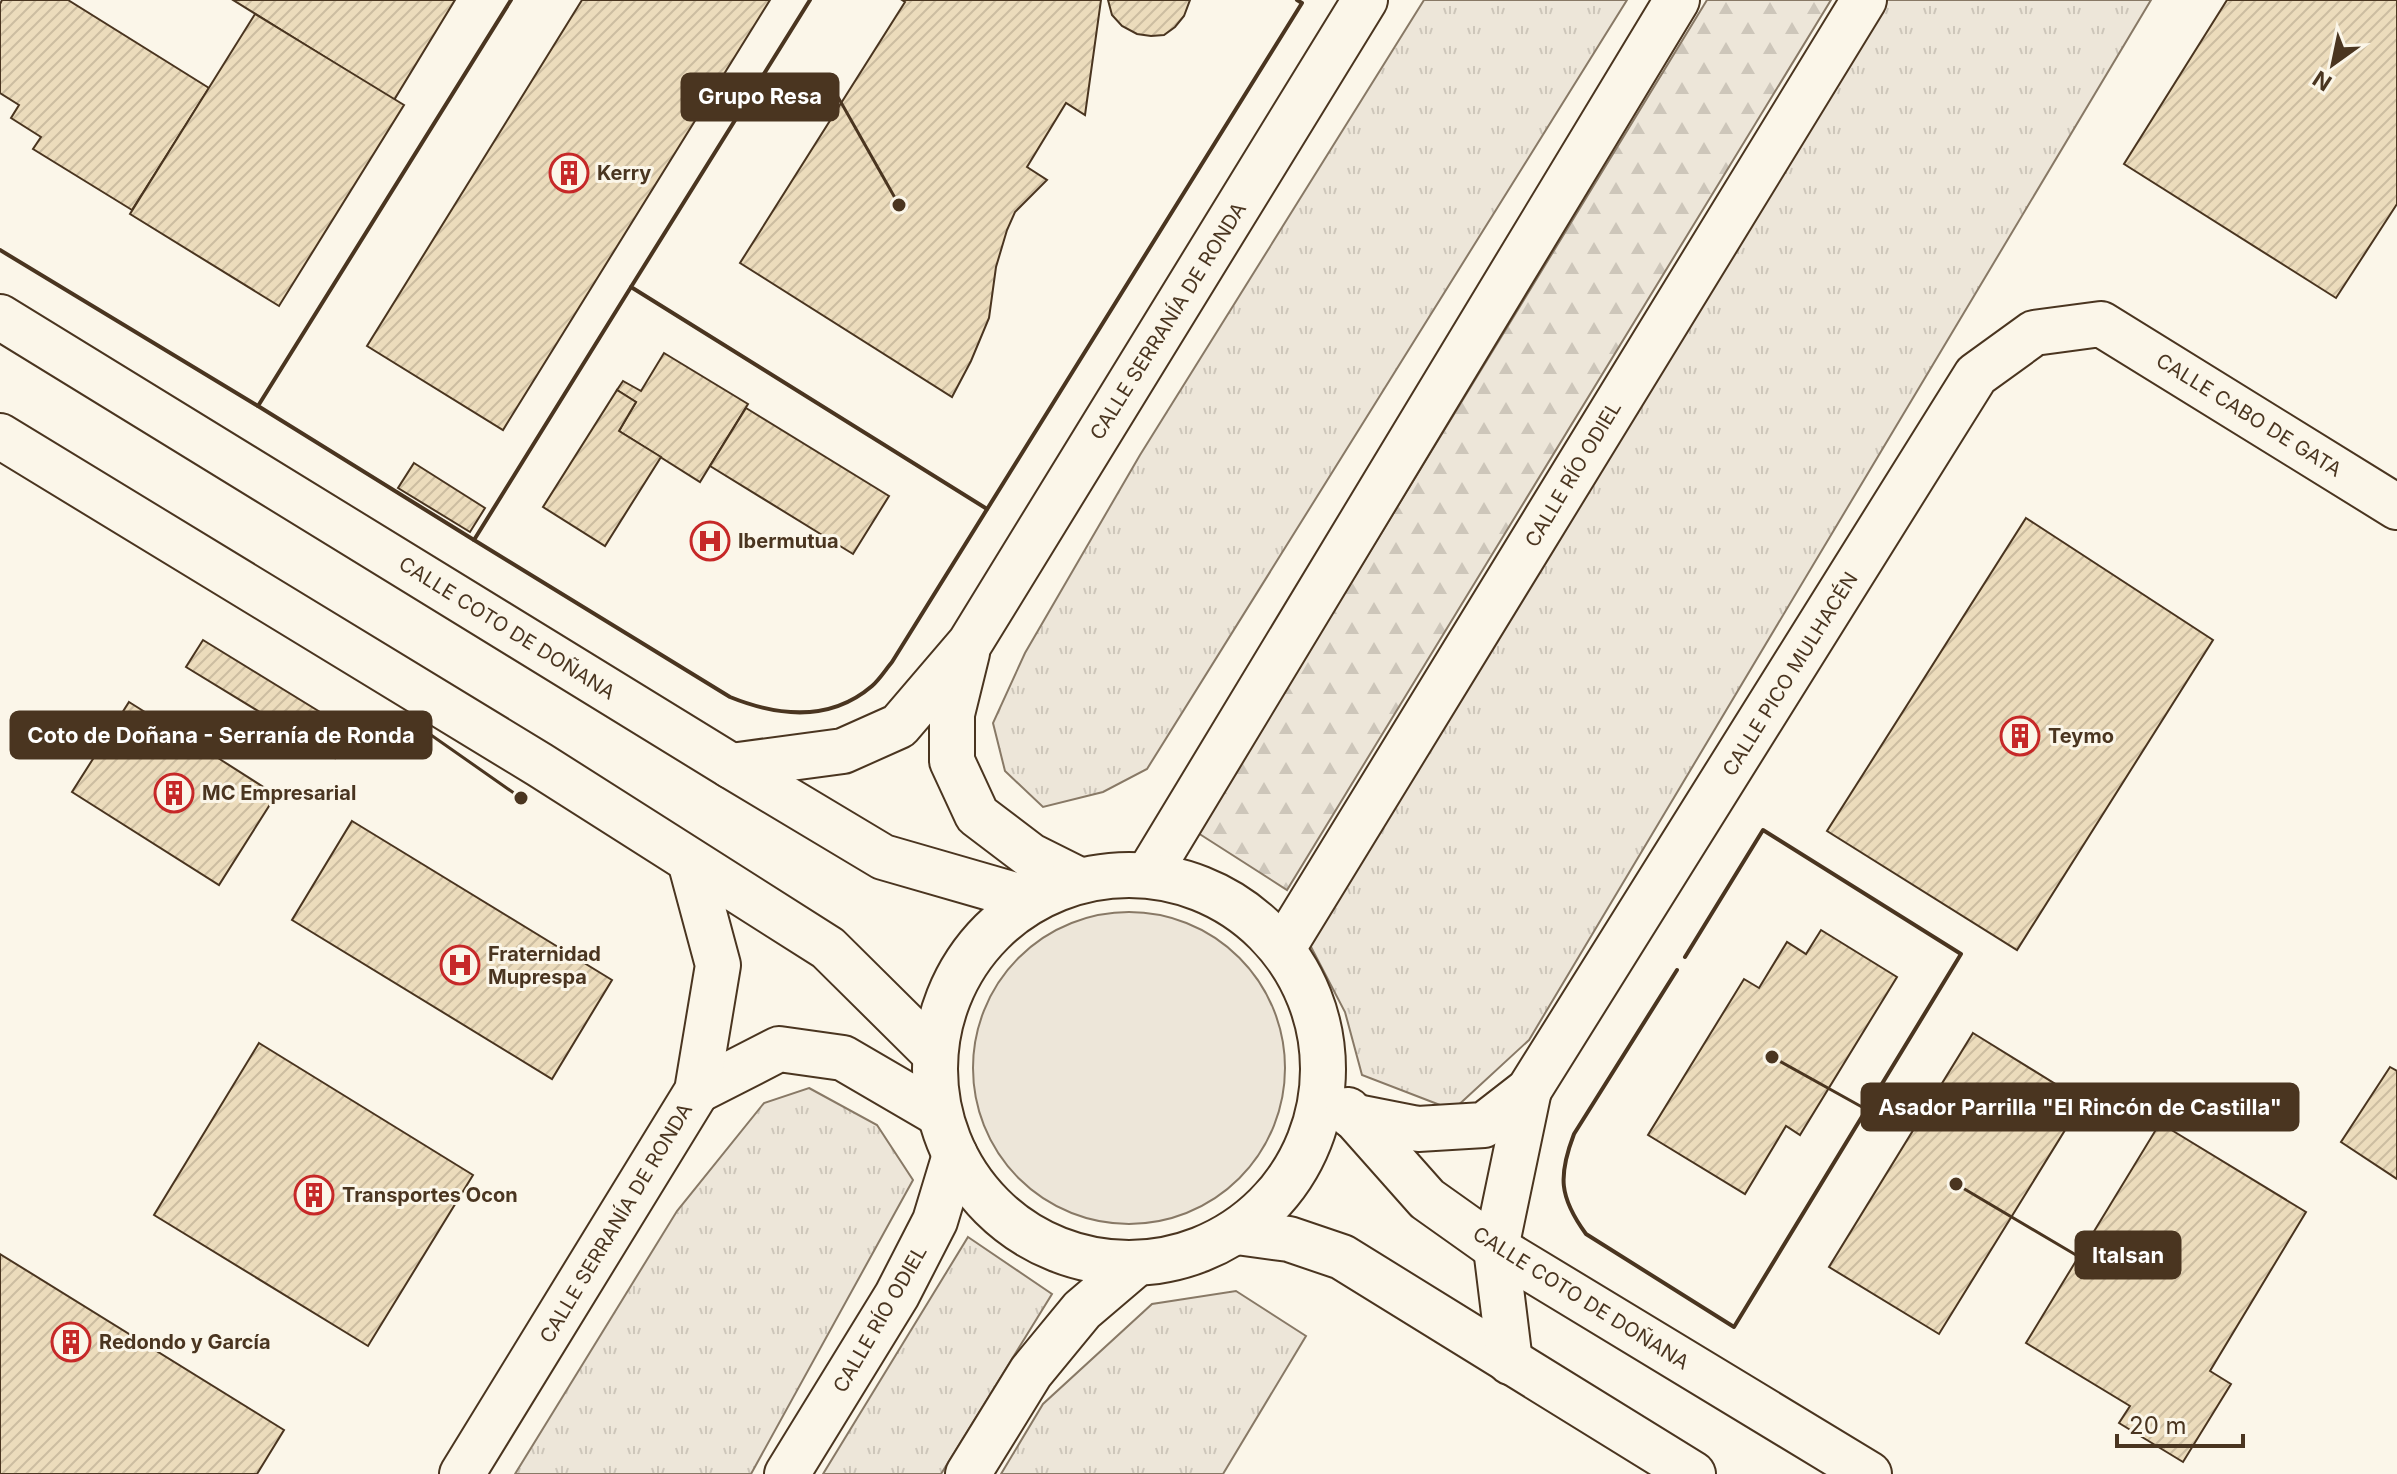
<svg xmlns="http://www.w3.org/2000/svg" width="2397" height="1474" font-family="Inter,sans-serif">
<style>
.forest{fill:url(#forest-firs);stroke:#887966;stroke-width:2}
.park{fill:url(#park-tufts);stroke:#887966;stroke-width:2}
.garden{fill:#ede6d9;stroke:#887966;stroke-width:2}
.building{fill:url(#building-hatch);stroke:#4a3520;stroke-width:2}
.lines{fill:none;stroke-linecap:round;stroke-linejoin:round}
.minor-casing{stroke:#4a3520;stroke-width:48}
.minor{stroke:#fbf6e9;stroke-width:44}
.wall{stroke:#4a3520;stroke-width:4}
.labels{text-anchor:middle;stroke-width:6;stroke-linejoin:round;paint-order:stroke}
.poi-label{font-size:20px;font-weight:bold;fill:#4a3520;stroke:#fbf6e9;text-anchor:start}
.street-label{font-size:20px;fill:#4a3520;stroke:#fbf6e9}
.leader{fill:none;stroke:#4a3520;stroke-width:3}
.callout-dot{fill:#4a3520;stroke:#fbf6e9;stroke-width:3}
.callout{fill:#4a3520;stroke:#4a3520;stroke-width:3}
.callout-label{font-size:22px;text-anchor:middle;font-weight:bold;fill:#fff}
</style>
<defs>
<pattern id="forest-firs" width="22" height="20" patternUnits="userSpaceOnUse" patternTransform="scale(2)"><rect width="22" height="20" fill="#ede6d9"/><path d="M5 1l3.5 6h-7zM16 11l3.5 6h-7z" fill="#cdc6ba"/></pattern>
<pattern id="park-tufts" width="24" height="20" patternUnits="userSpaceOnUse" patternTransform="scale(2)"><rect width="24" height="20" fill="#ede6d9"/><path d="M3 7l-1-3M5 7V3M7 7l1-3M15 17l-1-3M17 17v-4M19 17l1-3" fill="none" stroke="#cdc6ba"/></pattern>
<pattern id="building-hatch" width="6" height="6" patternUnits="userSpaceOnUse" patternTransform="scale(2)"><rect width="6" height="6" fill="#ecdcbc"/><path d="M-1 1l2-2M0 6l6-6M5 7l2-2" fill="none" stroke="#ccbda1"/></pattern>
</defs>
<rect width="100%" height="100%" fill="#fbf6e9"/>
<!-- forest -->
<polygon class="forest" points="1707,0 1831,0 1287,890 1198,833"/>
<!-- park -->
<g class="park">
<polygon points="1424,0 1627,0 1147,769 1103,792 1043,807 1005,771 993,723 1025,653 1140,455"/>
<polygon points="1887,0 2151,0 1529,1040 1453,1110 1362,1075 1345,1012 1310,945"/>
<polygon points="809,1088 877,1125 913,1180 751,1474 515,1474 677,1211 764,1103"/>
<polygon points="968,1237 1052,1294 941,1474 823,1474"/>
<polygon points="1236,1291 1306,1336 1223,1474 1001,1474 1043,1404 1152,1304"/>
</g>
<!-- garden -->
<circle class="garden" cx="1129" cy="1068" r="156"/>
<!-- building -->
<g class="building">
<polygon points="2,0 68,0 209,88 132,210 33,149 41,137 11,118 19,105 0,93 0,4"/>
<polygon points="233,0 455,0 394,100"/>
<polygon points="582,0 770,0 503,430 367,346"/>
<polygon points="902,0 1101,0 1085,115 1066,103 1027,167 1047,180 1015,212 1007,230 996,267 989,318 971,361 952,397 740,263 905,2"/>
<polygon points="1108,0 1190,0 1184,16 1175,27 1164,35 1151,36 1137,34 1122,26 1112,15"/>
<polygon points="2227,0 2397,0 2397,204 2336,298 2124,164"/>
<polygon points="255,14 404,105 279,306 130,214"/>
<polygon points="664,353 748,404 700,482 619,431 636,402 617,390 623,381 641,391"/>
<polygon points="617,390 636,402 619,431 661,457 605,546 543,507"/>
<polygon points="746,408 889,496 853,554 710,466"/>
<polygon points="414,463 485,508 470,532 398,488"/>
<polygon points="2026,518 2213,640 2017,950 1827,831"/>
<polygon points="203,640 351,731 335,758 186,667"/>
<polygon points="129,702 188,739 213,733 218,758 276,795 219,885 72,792"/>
<polygon points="352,821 612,980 552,1079 292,920"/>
<polygon points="1821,930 1897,977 1800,1135 1786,1126 1745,1194 1648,1135 1744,979 1759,988 1787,942 1806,954"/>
<polygon points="1973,1033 2083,1101 1939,1334 1829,1267"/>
<polygon points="259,1043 473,1175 368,1346 154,1215"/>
<polygon points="2390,1067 2397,1071 2397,1179 2341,1142"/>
<polygon points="2160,1123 2306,1212 2210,1371 2231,1384 2183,1462 2119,1423 2130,1406 2026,1343"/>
<polygon points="0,1254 284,1430 257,1474 0,1474"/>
</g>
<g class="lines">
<defs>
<g id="minor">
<polyline points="0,317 731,766 883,857 1032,900"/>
<polyline points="0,436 540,765 828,948 935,1054"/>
<polyline points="967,653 952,714 952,761 977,815 1031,856 1079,880"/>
<polyline points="731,766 843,751 899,726 970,643 1365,0"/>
<polyline points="1148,875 1677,0"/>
<circle cx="1129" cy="1069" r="194"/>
<polyline points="1283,948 1864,0"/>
<polyline points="697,1091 779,1049 843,1058 939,1114"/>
<polyline points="1348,1110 1427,1199 1496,1248 1869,1474"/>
<polyline points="1352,1116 1418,1129 1484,1125 1529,1090 1976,375 2034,333 2101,324 2397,507"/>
<polyline points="1237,1232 1289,1239 1342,1257 1693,1474"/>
<polyline points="1510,1362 1496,1248 1529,1090"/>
<polyline points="462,1474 697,1091 718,965 690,861"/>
<polyline points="787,1474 897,1295 935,1221 955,1155"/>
<polyline points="968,1474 1031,1372 1082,1310 1136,1264"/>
</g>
</defs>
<!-- minor casing -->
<use href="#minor" class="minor-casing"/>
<!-- minor -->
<use href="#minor" class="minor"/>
<!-- wall -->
<g class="wall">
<polyline points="511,0 258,406 474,540 631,287"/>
<polyline points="810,0 631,287 987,509"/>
<polyline points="0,250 258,406"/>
<path d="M474,540L730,697C777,716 830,722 872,686C880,679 886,669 892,662L1302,3L1297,0"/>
<path d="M1677,970L1574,1134C1558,1176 1559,1197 1586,1234L1734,1327L1961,954L1763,830L1685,957"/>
</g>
</g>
<!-- icons -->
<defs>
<symbol id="building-ring" viewBox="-11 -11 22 22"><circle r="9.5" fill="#fbf6e9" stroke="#c62828" stroke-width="1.5"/><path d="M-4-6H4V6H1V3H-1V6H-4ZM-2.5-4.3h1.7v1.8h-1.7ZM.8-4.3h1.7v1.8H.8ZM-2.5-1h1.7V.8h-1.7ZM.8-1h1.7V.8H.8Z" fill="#c62828"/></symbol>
<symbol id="hospital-ring" viewBox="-11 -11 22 22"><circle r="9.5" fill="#fbf6e9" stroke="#c62828" stroke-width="1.5"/><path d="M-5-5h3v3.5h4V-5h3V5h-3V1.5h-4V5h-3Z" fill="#c62828"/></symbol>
</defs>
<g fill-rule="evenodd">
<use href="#building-ring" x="547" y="151" width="44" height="44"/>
<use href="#hospital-ring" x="688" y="519" width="44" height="44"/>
<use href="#building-ring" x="1998" y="714" width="44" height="44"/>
<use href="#building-ring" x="152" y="771" width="44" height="44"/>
<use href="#hospital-ring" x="438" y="943" width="44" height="44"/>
<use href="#building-ring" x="292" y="1173" width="44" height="44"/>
<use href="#building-ring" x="49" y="1320" width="44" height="44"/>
</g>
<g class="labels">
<!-- poi labels -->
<g class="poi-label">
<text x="597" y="180">Kerry</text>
<text x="738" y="548">Ibermutua</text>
<text x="2048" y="743">Teymo</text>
<text x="202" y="800">MC Empresarial</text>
<text x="488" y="961">Fraternidad<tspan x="488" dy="23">Muprespa</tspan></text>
<text x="342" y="1202">Transportes Ocon</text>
<text x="99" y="1349">Redondo y García</text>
</g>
<!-- street labels -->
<g class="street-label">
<text transform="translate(1168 321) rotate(-58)" y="7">CALLE SERRANÍA DE RONDA</text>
<text transform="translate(2249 415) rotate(32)" y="7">CALLE CABO DE GATA</text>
<text transform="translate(1573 474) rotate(-59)" y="7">CALLE RÍO ODIEL</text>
<text transform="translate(507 628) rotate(32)" y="7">CALLE COTO DE DOÑANA</text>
<text transform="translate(1790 674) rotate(-58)" y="7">CALLE PICO MULHACÉN</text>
<text transform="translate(616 1223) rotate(-59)" y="7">CALLE SERRANÍA DE RONDA</text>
<text transform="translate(1581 1298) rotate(32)" y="7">CALLE COTO DE DOÑANA</text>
<text transform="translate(880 1319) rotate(-60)" y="7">CALLE RÍO ODIEL</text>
</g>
</g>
<!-- callouts -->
<path class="leader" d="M899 205L838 97M521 798L431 735M1772 1057L1862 1107M1956 1184L2076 1255"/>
<g class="callout-dot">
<circle cx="899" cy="205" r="8"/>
<circle cx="521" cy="798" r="8"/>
<circle cx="1772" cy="1057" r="8"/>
<circle cx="1956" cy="1184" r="8"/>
</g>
<g class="callout">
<rect x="682" y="74" width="156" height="46" rx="8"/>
<rect x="11" y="712" width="420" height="46" rx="8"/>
<rect x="1862" y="1084" width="436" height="46" rx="8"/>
<rect x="2076" y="1232" width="104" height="46" rx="8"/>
</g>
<g class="callout-label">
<text x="760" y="104">Grupo Resa</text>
<text x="221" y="743">Coto de Doñana - Serranía de Ronda</text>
<text x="2080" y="1115">Asador Parrilla "El Rincón de Castilla"</text>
<text x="2128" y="1263">Italsan</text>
</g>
<!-- north arrow -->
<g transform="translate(2333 64) rotate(213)" stroke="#fbf6e9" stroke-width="6" paint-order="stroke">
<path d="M0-6L14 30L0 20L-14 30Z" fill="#4a3520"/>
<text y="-12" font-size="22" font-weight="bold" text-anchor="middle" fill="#4a3520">N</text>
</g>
<!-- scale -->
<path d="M2117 1434v12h126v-12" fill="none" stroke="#4a3520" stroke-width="4"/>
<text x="2129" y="1434" font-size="24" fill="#4a3520" stroke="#fbf6e9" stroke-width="6" paint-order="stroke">20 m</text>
</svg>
